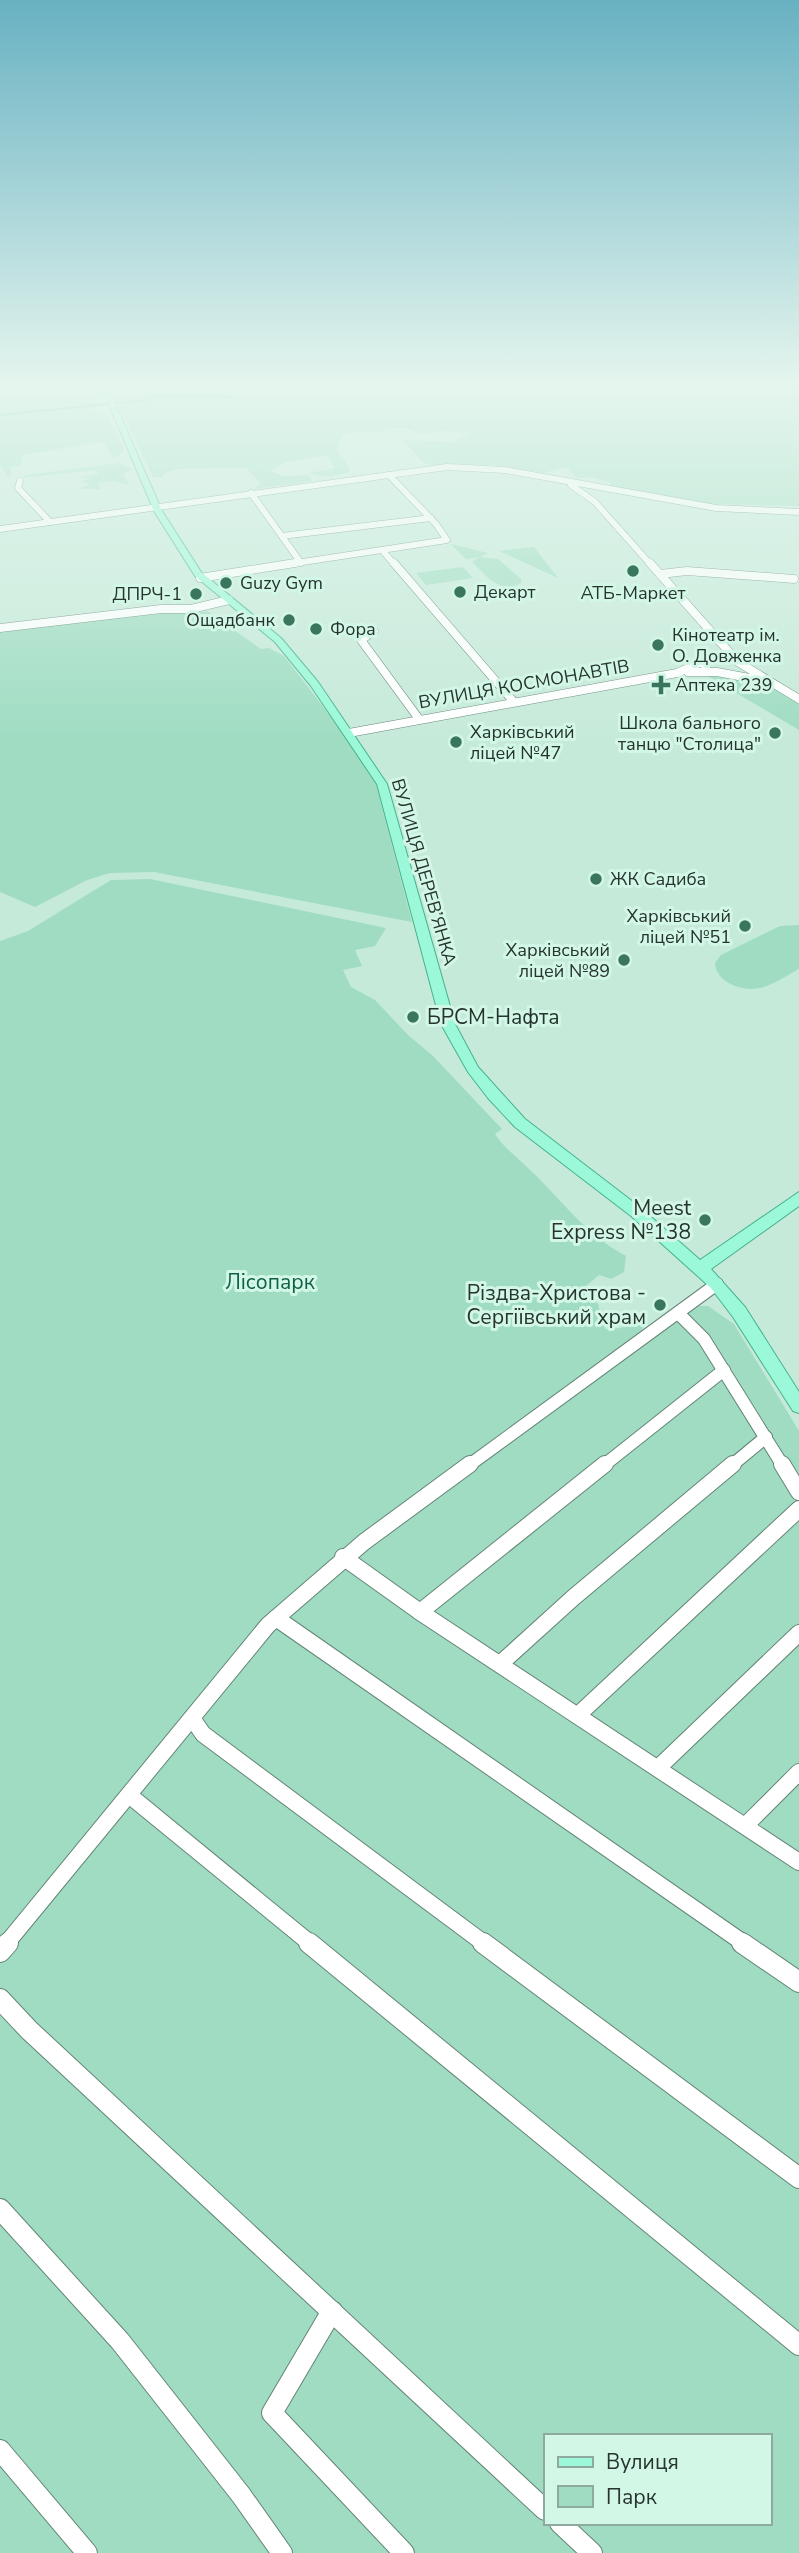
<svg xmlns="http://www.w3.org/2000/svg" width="799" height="2553" font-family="'Nunito Sans',sans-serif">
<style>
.green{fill:#9fdcc2;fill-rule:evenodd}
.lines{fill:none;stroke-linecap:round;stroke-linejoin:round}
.stream{stroke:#48ad88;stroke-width:2}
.minor-far4-casing{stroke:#648577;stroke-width:7}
.minor-far3-casing{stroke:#648577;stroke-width:9}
.minor-far2-casing{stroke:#648577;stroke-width:14}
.minor-far1-casing{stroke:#648577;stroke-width:18}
.minor-casing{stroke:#648577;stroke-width:22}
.major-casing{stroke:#47b18c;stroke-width:2}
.minor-far4{stroke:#fff;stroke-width:6}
.minor-far3{stroke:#fff;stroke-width:8}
.minor-far2{stroke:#fff;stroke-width:12}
.minor-far1{stroke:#fff;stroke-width:16}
.minor{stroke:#fff;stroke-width:20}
.major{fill:#9bf9d9;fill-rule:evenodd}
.poi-dot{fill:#3a755e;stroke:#d3f7e7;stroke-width:2.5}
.labels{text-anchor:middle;stroke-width:6;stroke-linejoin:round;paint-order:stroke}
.far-poi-label{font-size:18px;fill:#26342e;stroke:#d3f7e7;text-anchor:start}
.far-street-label{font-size:18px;fill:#26342e;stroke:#d3f7e7}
.poi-label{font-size:21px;fill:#26342e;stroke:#d3f7e7;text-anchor:end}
.park-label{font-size:21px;fill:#105f47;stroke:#d3f7e7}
</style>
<rect width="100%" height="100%" fill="#c6eada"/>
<!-- green -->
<g class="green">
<polygon points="0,383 16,390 96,383 102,400 83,401 101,404 88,410 105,411 100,414 112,418 109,421 125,450 114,459 104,444 98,442 23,455 21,465 10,468 12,476 8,477 0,466"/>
<path d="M108,383H676L680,386L730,389L735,383C756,383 778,392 799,389V506L713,504L613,487L609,482L590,477L577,478L566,467L543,473L493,465L428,466L432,463L425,464L402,440L452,442L470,434L443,431L420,434L406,428L384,429L386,432C371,435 358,427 343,436L336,450L345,460L350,472C337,476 322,479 309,473L335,468L327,455L285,462L270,471L284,476L308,475L312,481L254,489L261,483L246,468L178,469L168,472L161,477H153Z"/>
<polygon points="119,463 133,469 123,474 130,485 113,481 98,483 100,489 82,489 81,487 90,485 82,481 91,479 79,477 98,474 96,470 22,478 27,475"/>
<path d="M451,544L488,553L480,557L498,559L521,579V583C500,595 486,575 472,562L479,557L466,559Z"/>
<polygon points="534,547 558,578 499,551"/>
<polygon points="463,567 473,578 426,585 416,573"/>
<polygon points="162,609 190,610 196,613 207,611 261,649 269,648 284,656 349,740 375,780 412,922 154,872 110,873 87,880 35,907 0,892 0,629"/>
<polygon points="706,675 770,685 799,703 799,730"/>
<path d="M150,879L386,928L375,946L355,950L362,966L343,970L351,987L375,1000L408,1035L433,1056L502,1129L495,1134C505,1149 517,1157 529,1169C562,1200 585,1234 626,1256L624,1272L611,1279L599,1275L585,1287V1294L598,1304L605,1329L621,1328L640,1318L643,1323L642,1331L648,1335L694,1306H708L734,1324L799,1431V2553H0V941L28,931L111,880ZM545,2436H769V2523H545Z"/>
<path d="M799,925V969C788,975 776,983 764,987C746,993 716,984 715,963L721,955L780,926Z"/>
</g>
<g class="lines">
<!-- stream -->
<polyline class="stream" points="0,415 147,400 157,396 232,397"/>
<defs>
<g id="minor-far4">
<polyline points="794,383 799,384"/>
<polyline points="20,481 18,488 50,522"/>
<polyline points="571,485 595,502 651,565"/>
<polyline points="251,493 301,563"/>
<polyline points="0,529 447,467 505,470 716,508 799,512"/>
<polyline points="282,536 431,518"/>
<polyline points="382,550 395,565"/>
<polyline points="283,565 447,540 436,524 389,475"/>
</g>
<g id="minor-far3">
<polyline points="394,563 513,701"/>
<polyline points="650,563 738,662 799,699"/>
<polyline points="660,574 687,571 794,579"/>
<polyline points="200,578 295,563"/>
<polyline points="0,628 161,609 191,609 229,600"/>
<polyline points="374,631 361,640 419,719"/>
<polyline points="706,668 703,663 714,656 735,660"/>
<polyline points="688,672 717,672 760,680"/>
<polyline points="349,733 677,673 704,661"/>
</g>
<g id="minor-far2">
<polyline points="678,1313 704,1339 783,1466"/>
<polyline points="468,1466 717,1284"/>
<polyline points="603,1466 724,1370"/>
<polyline points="731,1466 766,1437"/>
</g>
<g id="minor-far1">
<polyline points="782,1464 799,1492"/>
<polyline points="343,1557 420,1612 799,1862"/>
<polyline points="420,1612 605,1464"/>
<polyline points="276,1618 745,1944"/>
<polyline points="500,1664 574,1597 733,1464"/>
<polyline points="578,1715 799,1509"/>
<polyline points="192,1718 203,1734 485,1944"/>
<polyline points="658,1768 799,1633"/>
<polyline points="129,1795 311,1944"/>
<polyline points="746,1825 799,1772"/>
<polyline points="6,1944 268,1625 364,1542 470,1464"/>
</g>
<g id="minor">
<polyline points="309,1943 799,2345"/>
<polyline points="483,1943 799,2178"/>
<polyline points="742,1943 799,1982"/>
<polyline points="0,1952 8,1943"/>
<polyline points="0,1999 29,2030 545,2510"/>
<polyline points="0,2209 120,2341 241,2495 282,2553"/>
<polyline points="332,2311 272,2413 404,2553"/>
<polyline points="0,2450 87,2553"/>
<polyline points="560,2523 592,2553"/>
</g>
<polygon id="major" points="100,383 106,383 162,511 201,572 281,638 318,682 387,784 455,1024 478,1067 525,1119 641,1208 700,1260 799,1192 799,1206 711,1269 745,1307 799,1392 799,1413 793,1411 733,1317 711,1288 631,1216 515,1127 488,1098 468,1072 441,1024 377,784 311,686 275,642 195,576 154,511"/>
</defs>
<!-- minor-far4 casing -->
<use href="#minor-far4" class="minor-far4-casing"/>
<!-- minor-far3 casing -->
<use href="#minor-far3" class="minor-far3-casing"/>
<!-- minor-far2 casing -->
<use href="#minor-far2" class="minor-far2-casing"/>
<!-- minor-far1 casing -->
<use href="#minor-far1" class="minor-far1-casing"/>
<!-- minor casing -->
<use href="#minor" class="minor-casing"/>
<!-- major casing -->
<use href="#major" class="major-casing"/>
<!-- minor-far4 -->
<use href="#minor-far4" class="minor-far4"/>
<!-- minor-far3 -->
<use href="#minor-far3" class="minor-far3"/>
<!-- minor-far2 -->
<use href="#minor-far2" class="minor-far2"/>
<!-- minor-far1 -->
<use href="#minor-far1" class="minor-far1"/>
<!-- minor -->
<use href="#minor" class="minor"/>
<!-- major -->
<use href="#major" class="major"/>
</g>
<!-- sky -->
<linearGradient id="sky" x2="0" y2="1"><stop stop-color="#68b1c2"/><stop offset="0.52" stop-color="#e5f6ee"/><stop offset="1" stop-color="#e5f6ee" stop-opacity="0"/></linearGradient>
<rect width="799" height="740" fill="url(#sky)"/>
<!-- markers -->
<g class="poi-dot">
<circle cx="633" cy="571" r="7"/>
<circle cx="226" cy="583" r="7"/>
<circle cx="460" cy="592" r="7"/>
<circle cx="196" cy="594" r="7"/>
<circle cx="289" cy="620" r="7"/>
<circle cx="316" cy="629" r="7"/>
<circle cx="658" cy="645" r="7"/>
<path d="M657.5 674.5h7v7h7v7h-7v7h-7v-7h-7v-7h7z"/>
<circle cx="775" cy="733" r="7"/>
<circle cx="456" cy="742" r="7"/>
<circle cx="596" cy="879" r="7"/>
<circle cx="745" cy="926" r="7"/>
<circle cx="624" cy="960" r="7"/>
<circle cx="413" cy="1017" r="7"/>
<circle cx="705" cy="1220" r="7"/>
<circle cx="660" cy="1305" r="7"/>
</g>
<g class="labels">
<!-- far-poi labels -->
<g class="far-poi-label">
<text x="240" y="589">Guzy Gym</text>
<text x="474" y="598">Декарт</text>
<text x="633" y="599" text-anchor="middle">АТБ-Маркет</text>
<text x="182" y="600" text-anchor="end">ДПРЧ-1</text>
<text x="275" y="626" text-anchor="end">Ощадбанк</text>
<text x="330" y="635">Фора</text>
<text x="672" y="641">Кінотеатр ім.<tspan x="672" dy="21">О. Довженка</tspan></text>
<text x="675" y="691">Аптека 239</text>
<text x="761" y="729" text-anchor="end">Школа бального<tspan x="761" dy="21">танцю "Столица"</tspan></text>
<text x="470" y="738">Харківський<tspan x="470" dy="21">ліцей №47</tspan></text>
<text x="610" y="885">ЖК Садиба</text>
<text x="731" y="922" text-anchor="end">Харківський<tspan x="731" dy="21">ліцей №51</tspan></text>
<text x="610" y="956" text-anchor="end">Харківський<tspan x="610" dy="21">ліцей №89</tspan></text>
</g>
<!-- far-street labels -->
<g class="far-street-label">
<text transform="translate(524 684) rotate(-10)" y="6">ВУЛИЦЯ КОСМОНАВТІВ</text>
<text transform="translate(424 872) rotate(74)" y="6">ВУЛИЦЯ ДЕРЕВ’ЯНКА</text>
</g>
<!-- poi labels -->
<g class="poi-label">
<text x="427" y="1024" text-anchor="start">БРСМ-Нафта</text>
<text x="691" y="1215">Meest<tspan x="691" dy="24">Express №138</tspan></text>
<text x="646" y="1300">Різдва-Христова -<tspan x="646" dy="24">Сергіївський храм</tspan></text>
</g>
<!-- park labels -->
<g class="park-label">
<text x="270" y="1289">Лісопарк</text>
</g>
</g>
<!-- legend -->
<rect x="544" y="2434" width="228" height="91" fill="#d3f7e7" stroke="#8ea99d" stroke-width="2"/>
<rect x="558" y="2457" width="35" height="10" fill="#9bf9d9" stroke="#8ea99d" stroke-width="2"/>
<text x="606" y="2469" font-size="21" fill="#26342e">Вулиця</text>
<rect x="558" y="2486" width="35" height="21" fill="#9fdcc2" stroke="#8ea99d" stroke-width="2"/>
<text x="606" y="2504" font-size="21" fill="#26342e">Парк</text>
</svg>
